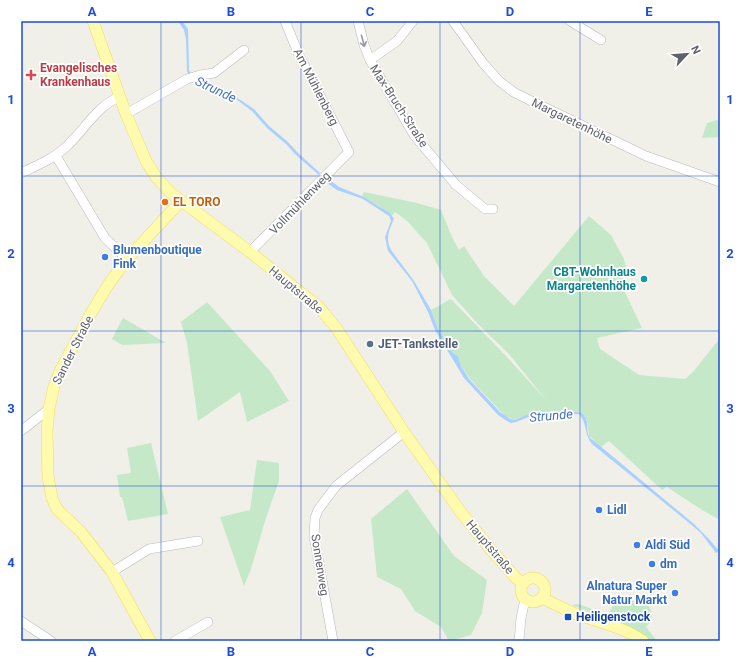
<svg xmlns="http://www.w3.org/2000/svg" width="741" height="662" font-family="Roboto,sans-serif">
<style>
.green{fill:#c4e8c8}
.water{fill:#a9d0ff}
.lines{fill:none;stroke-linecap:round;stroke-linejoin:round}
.minor-casing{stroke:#b8b9be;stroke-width:10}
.major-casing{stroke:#f3da5e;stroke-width:12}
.minor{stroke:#fff;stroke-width:9}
.major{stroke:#fffbae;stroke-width:11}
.oneway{stroke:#97999d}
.grid{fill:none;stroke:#1d4ed8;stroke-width:1;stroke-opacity:0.55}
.health-dot{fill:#e0444e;stroke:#fff;stroke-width:1.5}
.food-dot{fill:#e8710a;stroke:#fff;stroke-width:1.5}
.shop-dot{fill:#3f7fe0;stroke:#fff;stroke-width:1.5}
.culture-dot{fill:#0f9aa8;stroke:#fff;stroke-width:1.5}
.service-dot{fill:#5c6f8a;stroke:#fff;stroke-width:1.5}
.transit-dot{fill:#1a4fb4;stroke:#fff;stroke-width:1.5}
.labels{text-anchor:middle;stroke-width:3.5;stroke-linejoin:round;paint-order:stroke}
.health-label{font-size:12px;font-weight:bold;fill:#be3a42;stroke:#fff;text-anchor:start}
.street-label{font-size:12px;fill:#5f6268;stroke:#fff}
.food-label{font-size:12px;font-weight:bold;fill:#c56008;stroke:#fff;text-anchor:start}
.shop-label{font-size:12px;font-weight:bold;fill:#366cbe;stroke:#fff;text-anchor:start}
.culture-label{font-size:12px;font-weight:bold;fill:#0d838f;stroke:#fff;text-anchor:end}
.service-label{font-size:12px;font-weight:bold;fill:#4e5e75;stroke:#fff;text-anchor:start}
.transit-label{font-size:12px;font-weight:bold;fill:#164399;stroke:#fff;text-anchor:start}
.water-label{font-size:13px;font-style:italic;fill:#4573bd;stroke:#fff}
.neatline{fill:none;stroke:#1d4ed8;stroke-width:1.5}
.grid-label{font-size:13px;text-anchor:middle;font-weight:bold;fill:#1d4ed8}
</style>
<rect width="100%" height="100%" fill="#f1f0e8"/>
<!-- green -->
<g class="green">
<polygon points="720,119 720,137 702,138 707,123"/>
<polygon points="364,192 417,203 441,210 452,237 459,250 464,246 484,276 514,306 589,216 611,235 624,259 628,275 620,282 642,328 597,338 600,349 639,375 685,379 693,372 720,338 720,520 702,510 667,487 662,490 609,441 601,447 589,436 587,420 580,412 530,414 515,420 505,416 470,379 461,366 458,356 453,353 438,329 431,310 451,299 506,356 547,401 508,353 478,324 452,295 427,243 407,221 395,212 392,216 389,212 376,205 362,196"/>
<polygon points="207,302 270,371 289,401 247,422 240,392 198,421 187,343 181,322"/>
<polygon points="123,318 166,343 122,345 112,339"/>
<polygon points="151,443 168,514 128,521 122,497 120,497 117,475 131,473 127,448"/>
<polygon points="257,460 279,463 279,481 266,518 251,569 244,586 220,517 250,510"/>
<polygon points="407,489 454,556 487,580 482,613 471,635 449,641 441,627 415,611 401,589 377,577 371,519"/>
<path d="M618,595L649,606C653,614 653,621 646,627L657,641H650L631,627L572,605L579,604L608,615Z"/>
</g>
<!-- water -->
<g class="water">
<polygon points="178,21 182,21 188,29 189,70 192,77 200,81 222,88 254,109 269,126 288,142 298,153 320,173 319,175 296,155 286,144 267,128 252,111 229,94 219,89 199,84 190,79 187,71 186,39 184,30"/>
<path d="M330,180L339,187L364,197L376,205L389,212L394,219C389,230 385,239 391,250L414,281L431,310L438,329L453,353L458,356L461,366L469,379L500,412L510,419L515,420L529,414L580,412C591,420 585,427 589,436C590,438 592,440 594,441L694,524L709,539L719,551L716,553L701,533L688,522L592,444C584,434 587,422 579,414L531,416L516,422L511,423L507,421L498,415L464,378L435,330L428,312L412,281L388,251L385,237L391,221L389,216L363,199L337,190L327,183Z"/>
</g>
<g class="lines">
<defs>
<g id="minor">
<polyline points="358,21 364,45 370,60 414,135 456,185 485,209 493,209"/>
<polyline points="453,21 483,63 499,81 515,93 646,156 720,182"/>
<polyline points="570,21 601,40"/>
<polyline points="370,60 397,41 413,21"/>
<polyline points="126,114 187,79 200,75 214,73 244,50"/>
<polyline points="56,156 105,238 127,259"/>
<path d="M21,173C38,165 55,158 68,145C86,128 96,107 119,97"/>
<polyline points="250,252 349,152 299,55 285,21"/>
<polyline points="21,431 49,409"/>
<polyline points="112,572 149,549 198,541"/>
<polyline points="21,621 51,641"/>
<polyline points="175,641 208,622"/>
<polyline points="333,641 314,536 315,518 318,510 336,486 404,432"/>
<polyline points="519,641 521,618 525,599"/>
</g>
<g id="major">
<polyline points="93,21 126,114 146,161 156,177 172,194 250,252 319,307 337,329 404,432 460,511 492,551 514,576 523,584"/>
<circle cx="533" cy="590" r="12"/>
<path d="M542,598C553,603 564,609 576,614C598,622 624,627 643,641"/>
<polyline points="150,641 112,572 81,532 57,509 52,498 48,476 47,431 49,409 54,386 61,369 90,315 108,285 127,259 181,201"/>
</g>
</defs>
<!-- minor casing -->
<use href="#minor" class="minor-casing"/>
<!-- major casing -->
<use href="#major" class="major-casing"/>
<!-- minor -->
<use href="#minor" class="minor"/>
<!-- major -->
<use href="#major" class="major"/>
</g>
<!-- one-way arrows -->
<defs><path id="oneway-shaft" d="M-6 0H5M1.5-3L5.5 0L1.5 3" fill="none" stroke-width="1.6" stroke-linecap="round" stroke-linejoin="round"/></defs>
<use class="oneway" href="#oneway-shaft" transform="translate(363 41) rotate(75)"/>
<!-- grid -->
<path class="grid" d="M161,21V641M301,21V641M440,21V641M580,21V641M21,176H720M21,331H720M21,486H720"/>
<!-- markers -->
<path class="health-dot" d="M29 69h4v4h4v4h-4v4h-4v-4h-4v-4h4z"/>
<circle class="food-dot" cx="165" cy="202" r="4"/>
<g class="shop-dot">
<circle cx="105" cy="257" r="4"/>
<circle cx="599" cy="510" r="4"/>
<circle cx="637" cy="545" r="4"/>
<circle cx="652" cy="564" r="4"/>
<circle cx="675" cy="593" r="4"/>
</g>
<circle class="culture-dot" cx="644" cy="279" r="4"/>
<circle class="service-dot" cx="370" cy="344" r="4"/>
<rect class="transit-dot" x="564" y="613" width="8" height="8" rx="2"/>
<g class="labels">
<!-- health labels -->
<g class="health-label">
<text x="40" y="72">Evangelisches<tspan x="40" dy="14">Krankenhaus</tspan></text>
</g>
<!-- street labels -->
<g class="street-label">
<text transform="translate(316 87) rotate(63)" y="4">Am Mühlenberg</text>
<text transform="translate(399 106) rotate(57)" y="4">Max-Bruch-Straße</text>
<text transform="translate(572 121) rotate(26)" y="4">Margaretenhöhe</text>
<text transform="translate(300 203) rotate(-46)" y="4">Vollmühlenweg</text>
<text transform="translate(296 290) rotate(40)" y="4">Hauptstraße</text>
<text transform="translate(73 350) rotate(-63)" y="4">Sander Straße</text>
<text transform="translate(490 547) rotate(50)" y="4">Hauptstraße</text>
<text transform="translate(320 565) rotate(81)" y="4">Sonnenweg</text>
</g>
<!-- food labels -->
<g class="food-label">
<text x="173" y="206">EL TORO</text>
</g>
<!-- shop labels -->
<g class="shop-label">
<text x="113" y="254">Blumenboutique<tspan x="113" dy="14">Fink</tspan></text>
<text x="607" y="514">Lidl</text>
<text x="645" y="549">Aldi Süd</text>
<text x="660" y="568">dm</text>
<text x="667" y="590" text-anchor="end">Alnatura Super<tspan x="667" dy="14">Natur Markt</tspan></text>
</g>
<!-- culture labels -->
<g class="culture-label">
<text x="636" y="276">CBT-Wohnhaus<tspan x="636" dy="14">Margaretenhöhe</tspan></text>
</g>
<!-- service labels -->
<g class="service-label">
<text x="378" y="348">JET-Tankstelle</text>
</g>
<!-- transit labels -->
<g class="transit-label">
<text x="576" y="621">Heiligenstock</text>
</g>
<!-- water labels -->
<g class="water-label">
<text transform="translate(216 89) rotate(25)" y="5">Strunde</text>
<text transform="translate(551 415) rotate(-5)" y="5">Strunde</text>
</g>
</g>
<!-- border -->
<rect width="741" height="662" fill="none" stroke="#ffffff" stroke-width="44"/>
<!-- north arrow -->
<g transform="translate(687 54) rotate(64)" stroke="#ffffff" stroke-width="3" paint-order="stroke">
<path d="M0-3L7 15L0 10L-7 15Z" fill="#5f6268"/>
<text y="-6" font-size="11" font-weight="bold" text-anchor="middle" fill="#5f6268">N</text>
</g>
<rect x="22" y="22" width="697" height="618" class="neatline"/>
<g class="grid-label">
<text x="92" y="16">A</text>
<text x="231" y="16">B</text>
<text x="370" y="16">C</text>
<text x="510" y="16">D</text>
<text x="649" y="16">E</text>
<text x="11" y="104">1</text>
<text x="730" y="104">1</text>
<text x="11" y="258">2</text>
<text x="730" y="258">2</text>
<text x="11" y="413">3</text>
<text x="730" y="413">3</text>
<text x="11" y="567">4</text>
<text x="730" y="567">4</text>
<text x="92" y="656">A</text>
<text x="231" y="656">B</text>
<text x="370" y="656">C</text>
<text x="510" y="656">D</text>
<text x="649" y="656">E</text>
</g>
</svg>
